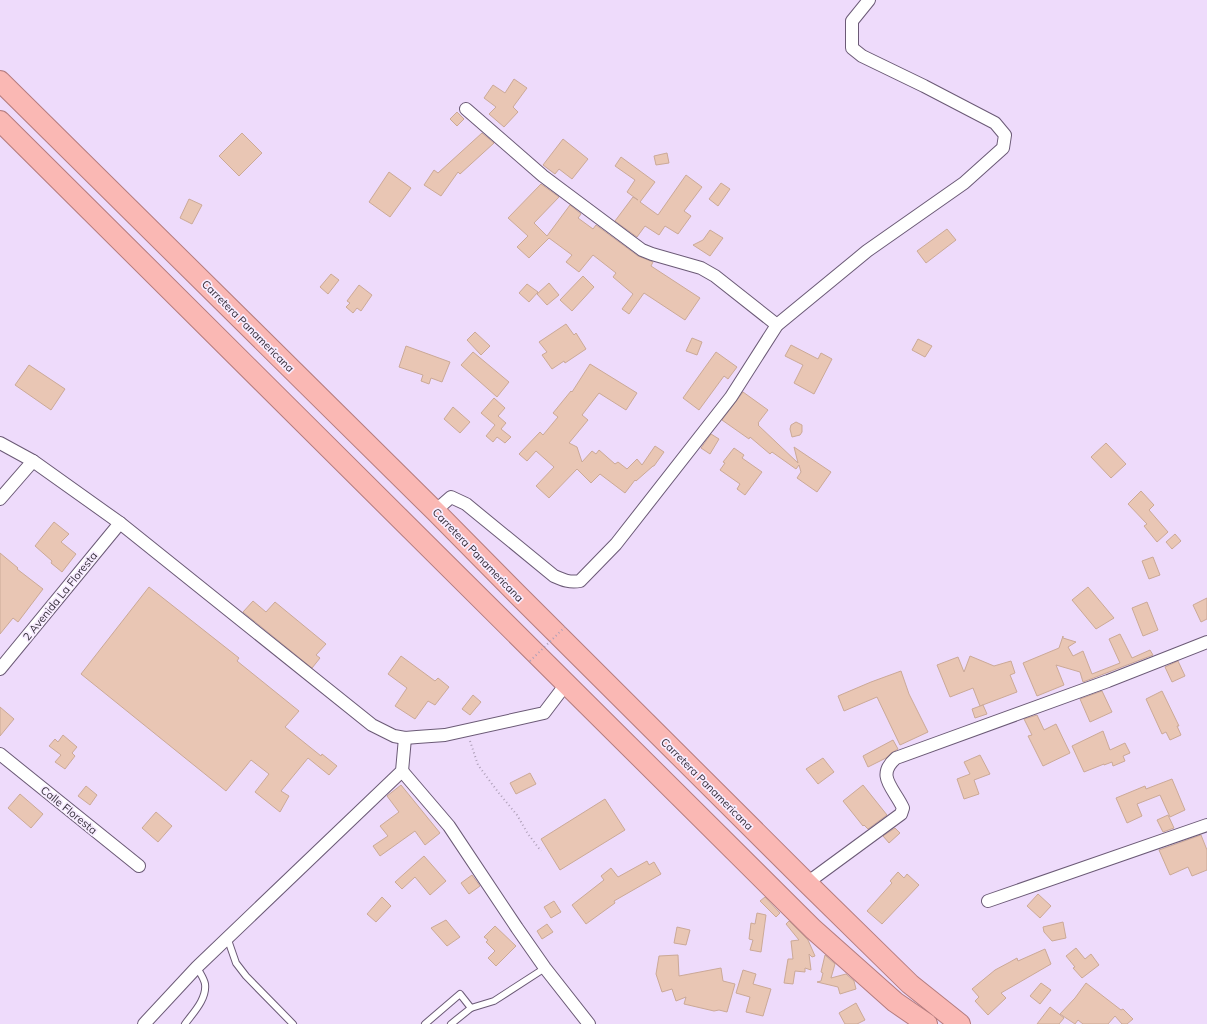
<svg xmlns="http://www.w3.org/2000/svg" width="1207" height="1024" font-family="Mulish,sans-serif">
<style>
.building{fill:#e9c6b4;stroke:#cba997}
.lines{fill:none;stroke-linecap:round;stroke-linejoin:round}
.service-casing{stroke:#6b5a76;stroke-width:8}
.minor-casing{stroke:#6b5a76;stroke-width:14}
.trunk-casing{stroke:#b47c7e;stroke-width:22}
.path{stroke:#ae9fb8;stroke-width:2;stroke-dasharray:1 3;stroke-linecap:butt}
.service{stroke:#fff;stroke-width:6}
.minor{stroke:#fff;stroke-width:12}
.trunk{stroke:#fab8b4;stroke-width:20}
.path-bridge{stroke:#ae9fb8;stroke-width:2;stroke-dasharray:1 3;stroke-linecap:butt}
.labels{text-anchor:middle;stroke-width:3.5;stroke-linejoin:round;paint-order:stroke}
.street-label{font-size:11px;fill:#352e3a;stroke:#f7ecff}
</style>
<rect width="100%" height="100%" fill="#eedbfb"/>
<!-- building -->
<g class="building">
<polygon points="514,79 527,88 513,107 518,112 504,127 489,114 496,107 484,98 493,85 505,93"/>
<polygon points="457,112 464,119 457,126 450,119"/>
<polygon points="242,133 262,153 239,176 219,156"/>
<polygon points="482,133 494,143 460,174 458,172 441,196 424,185 434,170 438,173"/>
<polygon points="563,139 588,159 572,179 559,169 555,174 543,165"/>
<polygon points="667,153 669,163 656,165 654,156"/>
<polygon points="621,157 655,182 640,202 658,215 686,175 702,187 684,211 691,216 678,234 665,226 659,235 645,226 637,237 615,221 633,197 638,200 627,192 635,180 615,166"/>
<polygon points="389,172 411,188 390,217 369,202"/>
<polygon points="721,183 730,189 718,206 709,199"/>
<polygon points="541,184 559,197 534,223 547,236 570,205 581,214 578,218 593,229 596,225 638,256 653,262 651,266 700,298 685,320 644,293 629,314 622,309 633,294 613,277 616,273 593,255 579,272 566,262 572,255 549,238 529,258 517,247 528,236 508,218"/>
<polygon points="189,199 202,205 192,224 180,218"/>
<polygon points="947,229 956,240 926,263 917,251"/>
<polygon points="710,230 723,238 710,256 693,245 703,240"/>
<polygon points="331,274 339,280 328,294 320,287"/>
<polygon points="583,276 594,287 572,311 560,300"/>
<polygon points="549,283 559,295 547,305 537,294"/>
<polygon points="527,284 538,292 529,302 519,293"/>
<polygon points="359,285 372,295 361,311 357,308 353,313 346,307 350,303 347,301"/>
<polygon points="566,324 574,335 576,333 586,349 565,363 564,361 552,369 542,355 547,352 539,342"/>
<polygon points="475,332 490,346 481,355 467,340"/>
<polygon points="692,338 702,342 697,355 686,351"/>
<polygon points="918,339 932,346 925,357 912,350"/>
<polygon points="791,345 818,359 821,353 832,359 814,394 794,383 803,365 785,356"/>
<polygon points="406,346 450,362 442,382 431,378 429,384 421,381 423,375 399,367"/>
<polygon points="473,352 509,382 497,397 461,365"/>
<polygon points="716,352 737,367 728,379 724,376 699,410 683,398"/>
<polygon points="590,364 637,393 626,410 599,393 582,415 588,420 569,443 577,447 582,462 592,451 596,454 599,450 615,464 618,462 627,469 637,459 642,465 655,446 664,452 654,466 653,466 636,481 635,480 625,493 600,474 591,483 577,469 549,498 536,486 554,467 536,451 527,461 519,454 540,432 543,435 558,417 553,413 571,391 572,392"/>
<polygon points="29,365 65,389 51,410 15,385"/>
<polygon points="743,392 768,410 758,423 759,424 758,425 798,463 794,447 831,472 817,492 797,478 801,472 799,465 796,469 772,452 770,454 750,437 749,439 722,420"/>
<polygon points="494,398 505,408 498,416 506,423 501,429 511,437 505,443 497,437 493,442 486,436 495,425 481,413"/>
<polygon points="453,407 470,422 460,433 444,419"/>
<polygon points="796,422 802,425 802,432 800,435 792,437 790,429 791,425"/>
<polygon points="711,434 719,439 710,454 701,448"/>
<polygon points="1106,443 1126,464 1111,478 1091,457"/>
<polygon points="734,448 744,455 742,458 762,472 745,495 737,489 740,484 720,470 725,463 723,462"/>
<polygon points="1141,491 1154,505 1149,510 1168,532 1157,542 1144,526 1147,524 1128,504"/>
<polygon points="54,522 69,534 61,542 76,554 62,572 51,563 52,561 35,546"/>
<polygon points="1175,534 1181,541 1172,549 1166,542"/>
<polygon points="0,553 18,568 17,569 43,589 18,622 13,618 0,634"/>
<polygon points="1153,557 1160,575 1149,579 1142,561"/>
<polygon points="149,587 239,658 237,661 299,711 285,727 321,756 322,754 337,766 329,775 308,758 281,791 289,796 280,812 255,792 269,774 251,760 226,791 81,674"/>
<polygon points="1088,587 1114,618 1096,629 1072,600"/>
<polygon points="1207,598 1207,619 1201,622 1193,605"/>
<polygon points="253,601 266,612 275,602 326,644 316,655 320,658 312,668 243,612"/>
<polygon points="1147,602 1158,630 1143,636 1132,608"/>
<polygon points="1120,634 1132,658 1150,650 1153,655 1083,682 1080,672 1056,665 1064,685 1037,696 1023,663 1059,648 1063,636 1063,638 1076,642 1068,647 1073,656 1083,651 1092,674 1120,663 1109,639"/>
<polygon points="401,656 435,681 438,678 449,687 435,705 428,701 415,719 395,706 407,688 388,674"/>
<polygon points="970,656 994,666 1011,661 1015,673 1010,675 1017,692 980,706 973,688 950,697 937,665 958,657 964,672"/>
<polygon points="1178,661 1185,676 1172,682 1165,667"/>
<polygon points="901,671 909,694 928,732 900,745 877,697 844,711 838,696 871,682"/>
<polygon points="1102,691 1112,712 1090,722 1080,699"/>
<polygon points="1162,691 1179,726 1177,726 1181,735 1170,740 1166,732 1162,734 1146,699"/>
<polygon points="473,695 481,702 470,715 462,709"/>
<polygon points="983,705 987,714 975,718 972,709"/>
<polygon points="0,707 14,719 0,736"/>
<polygon points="1037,715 1044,730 1056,724 1070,753 1043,766 1028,736 1032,735 1024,719"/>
<polygon points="1103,731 1110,750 1125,743 1130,753 1123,756 1125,761 1113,766 1112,762 1104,765 1104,764 1084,772 1072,746"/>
<polygon points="63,735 77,747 72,753 75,756 65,769 55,762 61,755 49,746 55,739 58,742"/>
<polygon points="893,740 898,749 891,753 886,758 868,767 863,756"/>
<polygon points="980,755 990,774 974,780 979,794 964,799 957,779 970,774 964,762"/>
<polygon points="823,758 834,772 818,784 806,769"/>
<polygon points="530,773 536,784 516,794 510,783"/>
<polygon points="1172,779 1185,810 1170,817 1160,795 1137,804 1142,816 1127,823 1116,798 1145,786 1146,789"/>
<polygon points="401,785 440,833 425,845 415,831 380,856 373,846 388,836 380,826 399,812 387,796"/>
<polygon points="863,785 887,815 868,829 864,825 863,826 843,801"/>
<polygon points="86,786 97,795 90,805 78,796"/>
<polygon points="20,794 43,814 31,828 8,808"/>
<polygon points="605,799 625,830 560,870 541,839"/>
<polygon points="156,812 172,826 158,842 142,828"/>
<polygon points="1168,815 1174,828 1163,832 1157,820"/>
<polygon points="895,828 900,833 889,843 883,836"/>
<polygon points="1201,835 1207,850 1207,870 1192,876 1188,867 1170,875 1159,850"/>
<polygon points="424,856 446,881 430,895 415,877 402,889 395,882"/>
<polygon points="647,861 649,865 654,862 661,874 614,901 615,903 586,924 572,905 604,880 601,876 611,868 618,877"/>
<polygon points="898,872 904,878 907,874 919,885 882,924 867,911 892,883 890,881"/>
<polygon points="472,875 480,886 469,894 461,883"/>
<polygon points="1038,894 1051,906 1040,918 1027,906"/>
<polygon points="382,897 391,906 376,922 367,914"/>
<polygon points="765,897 780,913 776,917 760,901"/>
<polygon points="554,901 561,912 551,918 544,907"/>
<polygon points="757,913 766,915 761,952 750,950 753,940 749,939 751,923 755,924"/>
<polygon points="446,920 460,937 447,946 431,928"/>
<polygon points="789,921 808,940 815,956 812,957 809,954 811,970 805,968 805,972 795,971 793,984 784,983 788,959 793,959 791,941 799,940 786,924"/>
<polygon points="1063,922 1066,938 1052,941 1044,932 1043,927"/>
<polygon points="547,924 553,932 542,939 537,931"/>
<polygon points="495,926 516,946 496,966 488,958 495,951 486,942 488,940 484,937"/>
<polygon points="677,927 690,930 686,945 674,943"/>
<polygon points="1076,948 1085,959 1091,954 1099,965 1082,978 1073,968 1075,967 1066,956"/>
<polygon points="1045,949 1051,964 1001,993 1006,998 988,1015 975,1001 979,997 972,989 995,970 1010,962 1017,958 1018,961"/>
<polygon points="678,955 679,976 721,968 723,981 735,984 727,1012 719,1010 714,1011 684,1004 686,997 676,1001 672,989 662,992 656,974 659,956"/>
<polygon points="825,955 835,964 831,978 846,974 854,981 856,989 840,994 838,987 817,982 821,981 823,973 821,972"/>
<polygon points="743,970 756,974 753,984 771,989 763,1016 746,1012 750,997 736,993"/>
<polygon points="1041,983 1051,990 1040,1004 1030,996"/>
<polygon points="1086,983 1121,1010 1123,1009 1133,1019 1127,1024 1122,1024 1115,1016 1108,1024 1083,1024 1078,1020 1075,1024 1060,1014 1075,998"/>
<polygon points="856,1003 865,1020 857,1024 845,1024 839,1013"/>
<polygon points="1050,1007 1064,1018 1059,1024 1037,1024"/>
</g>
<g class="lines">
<defs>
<g id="service">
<polyline points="227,937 236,963 246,976 293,1024"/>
<path d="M185,1024C193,1013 207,999 205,984C204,978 199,972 197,967"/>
<polyline points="425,1024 460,994 471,1008"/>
<polyline points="451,1024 471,1008 494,1001 545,968"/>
</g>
<g id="minor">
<polyline points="466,109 543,176 642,250 652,254 701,268 715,276 777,325"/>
<polyline points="0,443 33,461 120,523 372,725 394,736 405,738 417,737 445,735 544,713 566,684"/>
<polyline points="0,499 33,461"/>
<path d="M435,511L451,497L466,504L554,576C563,580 570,583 580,581L616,544L731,397L777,325L867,251L964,183L1003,148L1005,135L995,123L924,86L862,56L852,48V21L869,0"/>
<polyline points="0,669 120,523"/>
<polyline points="0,754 139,866"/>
<polyline points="402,771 449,826 517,928 545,968 589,1024"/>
<path d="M807,883L901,814L903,808C894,788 875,776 896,758L1108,681L1207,642"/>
<polyline points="988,901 1207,825"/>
<polyline points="144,1024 197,967 402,771 405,738"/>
</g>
<g id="trunk">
<polyline points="0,81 435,511 517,594 807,883 910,984 960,1024"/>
<polyline points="0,121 813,929 895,1002 927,1024"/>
</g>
</defs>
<!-- service casing -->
<use href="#service" class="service-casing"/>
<!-- minor casing -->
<use href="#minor" class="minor-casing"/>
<!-- trunk casing -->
<use href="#trunk" class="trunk-casing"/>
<!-- path -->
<polyline class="path" points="470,741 478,765 498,792 517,815 528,834 541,851"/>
<!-- service -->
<use href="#service" class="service"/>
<!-- minor -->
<use href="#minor" class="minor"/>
<!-- trunk -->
<use href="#trunk" class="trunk"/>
<!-- path-bridge -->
<polyline class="path-bridge" points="530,661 565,627"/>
</g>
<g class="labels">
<!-- street labels -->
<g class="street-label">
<text transform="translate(248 326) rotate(45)" y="4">Carretera Panamericana</text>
<text transform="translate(478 555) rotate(46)" y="4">Carretera Panamericana</text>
<text transform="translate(60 596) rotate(-51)" y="4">2 Avenida La Floresta</text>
<text transform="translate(707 784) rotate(45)" y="4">Carretera Panamericana</text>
<text transform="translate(69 810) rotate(39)" y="4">Calle Floresta</text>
</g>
</g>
</svg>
